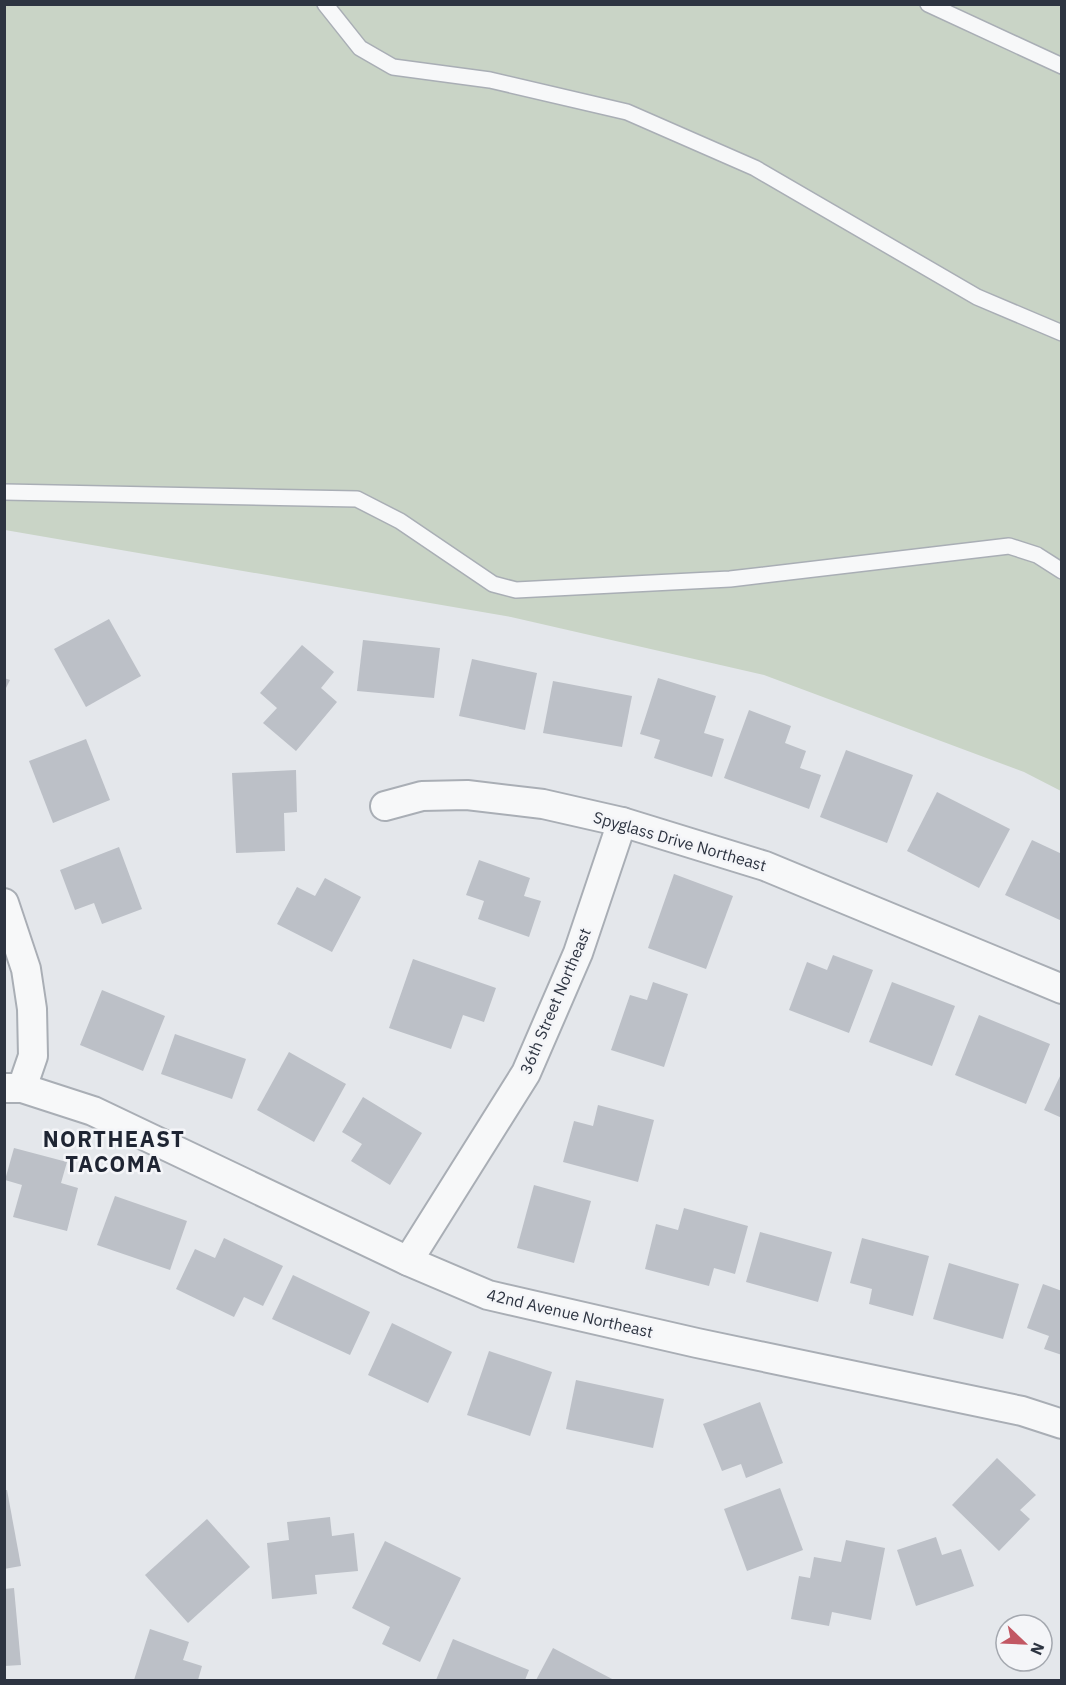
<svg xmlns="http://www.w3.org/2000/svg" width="1066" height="1685" font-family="'IBM Plex Sans',sans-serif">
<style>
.green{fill:#c9d4c6}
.building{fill:#bcc0c7}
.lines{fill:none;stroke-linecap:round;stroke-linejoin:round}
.service-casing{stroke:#a9aeb5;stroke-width:18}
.minor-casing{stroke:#a9aeb5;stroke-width:32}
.service{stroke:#f7f8f9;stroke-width:15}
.minor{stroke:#f7f8f9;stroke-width:28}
.labels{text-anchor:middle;stroke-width:5;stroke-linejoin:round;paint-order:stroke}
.street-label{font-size:16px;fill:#2d3441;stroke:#f4f5f8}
.district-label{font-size:22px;font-weight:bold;letter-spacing:1.5px;fill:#1f2533;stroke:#f4f5f8}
</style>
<rect width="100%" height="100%" fill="#e4e7eb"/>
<!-- green -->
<polygon class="green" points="4,5 1061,5 1061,791 1024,772 764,675 511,617 5,530"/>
<!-- building -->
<g class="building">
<polygon points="109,619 141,676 86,707 54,649"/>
<polygon points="363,640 440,648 434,698 357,691"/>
<polygon points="302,645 334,672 321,688 337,702 296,751 263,723 277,708 260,693"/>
<polygon points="472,659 537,673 525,730 459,716"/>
<polygon points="4,678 10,680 4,692"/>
<polygon points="658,678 716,696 704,733 724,739 712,777 654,758 660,740 640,734"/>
<polygon points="553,681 632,696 622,747 543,733"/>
<polygon points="749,710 791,726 785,743 806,751 800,768 821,775 809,809 724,778"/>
<polygon points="86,739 110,800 53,823 29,761"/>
<polygon points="846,750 913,775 887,843 820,817"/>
<polygon points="296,770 297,812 284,813 285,851 236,853 232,773"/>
<polygon points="937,792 1010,829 979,888 907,851"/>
<polygon points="1032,840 1062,854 1062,921 1005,895"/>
<polygon points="119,847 142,909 102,924 94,903 75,910 60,870"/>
<polygon points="479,860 530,878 524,896 541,901 529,937 478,919 484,901 466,895"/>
<polygon points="674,874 733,896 706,969 648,948"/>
<polygon points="325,878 361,897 332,952 277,924 297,887 315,896"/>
<polygon points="833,955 873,970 849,1033 789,1010 807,962 827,970"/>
<polygon points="413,959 496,988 484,1022 463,1015 451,1049 389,1028"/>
<polygon points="653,982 688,994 664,1067 611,1050 630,995 647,1000"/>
<polygon points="892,982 955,1006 932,1066 869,1042"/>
<polygon points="102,990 165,1016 143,1071 80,1045"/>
<polygon points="979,1015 1050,1044 1026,1104 955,1075"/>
<polygon points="175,1034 246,1059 232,1099 161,1074"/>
<polygon points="289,1052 346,1084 314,1142 257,1110"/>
<polygon points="1062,1072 1062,1118 1044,1110"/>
<polygon points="363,1097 422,1133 390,1185 351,1161 362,1144 342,1132"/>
<polygon points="598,1105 654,1120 638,1182 563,1162 574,1121 593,1126"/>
<polygon points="14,1148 67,1162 61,1183 78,1188 67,1231 13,1217 22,1185 5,1180"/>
<polygon points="534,1185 591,1201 574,1263 517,1248"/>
<polygon points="115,1196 187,1221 170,1270 97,1245"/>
<polygon points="684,1208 748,1226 735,1274 714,1268 709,1286 645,1269 656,1224 678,1230"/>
<polygon points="760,1232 832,1252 818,1302 746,1282"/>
<polygon points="224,1238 283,1266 263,1306 244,1297 234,1317 176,1289 195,1249 215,1258"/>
<polygon points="862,1238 929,1256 913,1316 869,1304 872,1289 850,1283"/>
<polygon points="949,1263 1019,1284 1003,1339 933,1319"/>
<polygon points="293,1275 370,1312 350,1355 272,1319"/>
<polygon points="1043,1284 1062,1291 1062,1355 1044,1349 1049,1336 1027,1328"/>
<polygon points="392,1323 452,1352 428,1403 368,1375"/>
<polygon points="489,1351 552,1372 530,1436 467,1415"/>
<polygon points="576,1380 664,1399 653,1448 566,1429"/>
<polygon points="760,1402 783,1463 746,1478 741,1464 722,1471 703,1424"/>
<polygon points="997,1458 1036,1495 1020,1510 1030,1519 999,1551 952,1505"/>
<polygon points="780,1488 803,1550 747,1571 724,1509"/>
<polygon points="4,1490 7,1490 21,1566 4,1569"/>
<polygon points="330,1517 332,1536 354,1533 358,1571 315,1575 317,1594 272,1599 267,1543 289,1540 287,1522"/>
<polygon points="207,1519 250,1567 188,1623 145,1575"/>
<polygon points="936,1537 942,1555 961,1549 974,1586 916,1606 897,1550"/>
<polygon points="846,1540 885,1548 871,1620 832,1612 829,1626 791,1619 799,1576 810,1578 814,1557 841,1562"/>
<polygon points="385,1541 461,1578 420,1662 382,1644 390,1627 352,1608"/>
<polygon points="14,1588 21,1665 4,1666 4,1589"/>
<polygon points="150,1629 189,1642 183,1660 202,1666 198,1680 134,1680"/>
<polygon points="453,1639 529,1670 525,1680 436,1680"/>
<polygon points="553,1648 614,1680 536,1680"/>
</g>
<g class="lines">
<defs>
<g id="service">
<polyline points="325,4 360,48 393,67 490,80 627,112 755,168 977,297 1062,333"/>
<polyline points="928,4 1062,66"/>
<polyline points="4,492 357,499 400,521 493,584 516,590 730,579 1009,546 1037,555 1062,571"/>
</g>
<g id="minor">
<polyline points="385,806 422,796 467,795 543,804 622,822 765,866 1062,989"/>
<polyline points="4,903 26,969 32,1009 33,1056 22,1088"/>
<polyline points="4,1088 22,1088 93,1111 408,1261 488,1295 697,1343 1022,1411 1062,1424"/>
<polyline points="408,1261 526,1073 578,953 622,822"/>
</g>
</defs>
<!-- service casing -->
<use href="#service" class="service-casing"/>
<!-- minor casing -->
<use href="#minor" class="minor-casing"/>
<!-- service -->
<use href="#service" class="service"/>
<!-- minor -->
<use href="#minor" class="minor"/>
</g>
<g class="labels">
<!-- street labels -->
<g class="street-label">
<text transform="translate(680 841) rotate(16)" y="6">Spyglass Drive Northeast</text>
<text transform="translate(555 1001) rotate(-67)" y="6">36th Street Northeast</text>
<text transform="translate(570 1313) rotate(13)" y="6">42nd Avenue Northeast</text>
</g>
<!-- district labels -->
<g class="district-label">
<text x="114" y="1147">NORTHEAST<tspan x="114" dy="25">TACOMA</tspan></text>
</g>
</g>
<!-- border -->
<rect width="1066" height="1685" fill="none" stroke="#2d3441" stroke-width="12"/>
<!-- north arrow -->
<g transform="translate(1024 1643) rotate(113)"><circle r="28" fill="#f4f5f8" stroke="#a4a8af" stroke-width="1.5"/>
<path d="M0-4.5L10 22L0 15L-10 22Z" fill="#c25763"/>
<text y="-9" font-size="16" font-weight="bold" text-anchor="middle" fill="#2d3441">N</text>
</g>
</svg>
